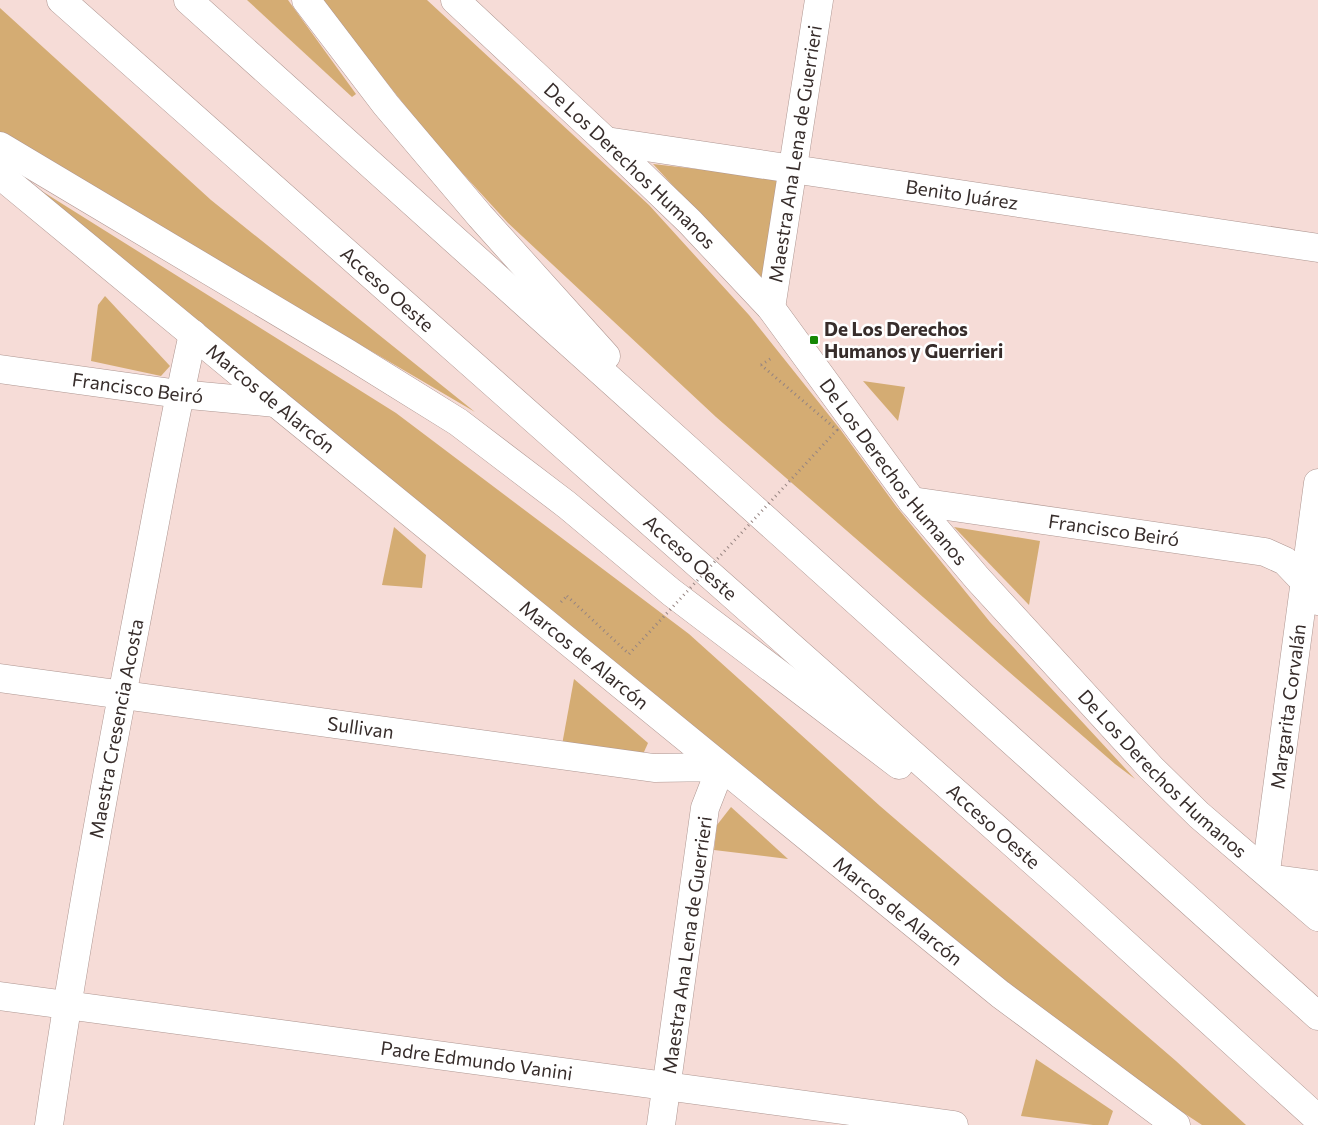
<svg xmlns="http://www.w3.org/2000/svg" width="1318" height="1125" font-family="Commissioner,sans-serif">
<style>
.green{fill:#d4ac73}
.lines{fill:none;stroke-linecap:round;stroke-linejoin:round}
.minor-casing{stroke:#ae9691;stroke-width:29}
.highway-casing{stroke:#ae9691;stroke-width:29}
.path{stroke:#968480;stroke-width:3;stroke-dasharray:1 4;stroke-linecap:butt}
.minor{stroke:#fff;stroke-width:28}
.highway{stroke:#fff;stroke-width:28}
.path-bridge{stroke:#968480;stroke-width:3;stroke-dasharray:1 4;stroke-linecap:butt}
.poi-dot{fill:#158704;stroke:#fff;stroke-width:2}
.labels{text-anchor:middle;stroke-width:5;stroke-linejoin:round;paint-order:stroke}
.street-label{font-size:19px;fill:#372d2b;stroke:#fff}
.poi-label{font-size:19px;font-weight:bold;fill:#372d2b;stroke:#fff;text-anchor:start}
</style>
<rect width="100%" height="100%" fill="#f6dcd7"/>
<!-- green -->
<g class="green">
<polygon points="247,0 288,0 356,94 352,97"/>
<polygon points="321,0 427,0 649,205 749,315 840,429 896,506 990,622 1135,779 1115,764 716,417 508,223 434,142"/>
<polygon points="0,8 211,200 475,412 0,133"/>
<polygon points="653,164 784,179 772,293"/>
<polygon points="21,178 396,413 689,634 880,806 1176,1061 1246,1125 1202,1125 1135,1081 996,980"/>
<polygon points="105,296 170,366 161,376 91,361 98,305"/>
<polygon points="863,381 905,387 898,421"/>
<polygon points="394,527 426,555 422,588 382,585"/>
<polygon points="954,527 1040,541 1029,605"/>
<polygon points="574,679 648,743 644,752 640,757 562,745"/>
<polygon points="731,807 788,859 714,850 717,825"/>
<polygon points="1036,1059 1113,1111 1108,1125 1093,1125 1021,1116"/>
</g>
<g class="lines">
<defs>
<g id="minor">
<path id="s1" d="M455,0L606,141L690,222L771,308L912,501L977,578L1151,768L1199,815L1318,917"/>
<path id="s2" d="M606,141L1318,248"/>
<path id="s3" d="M0,175L276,403L1000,994L1176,1125"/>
<path id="s4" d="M771,308L819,0"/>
<path id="s5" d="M0,369L179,394L276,403"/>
<path id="s6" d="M912,501L1265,552L1285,561L1305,582L1318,601"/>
<path id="s7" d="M0,678L654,768L721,767L705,808L661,1125"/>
<path id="s8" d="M1266,871L1318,483"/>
<polyline points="1275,879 1318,885"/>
<path id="s9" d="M0,996L954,1125"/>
<path id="s10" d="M49,1125C73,959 103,793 135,628C154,530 171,431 193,334"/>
</g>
<g id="highway">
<path id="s11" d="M61,0L1068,892L1318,1119"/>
<polyline points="188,0 1318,1016"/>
<polyline points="306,0 386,105 480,216 606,356"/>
<polyline points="0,146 347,353 458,422 567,505 671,592 899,765"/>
</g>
</defs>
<!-- minor casing -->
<use href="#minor" class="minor-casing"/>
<!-- highway casing -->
<use href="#highway" class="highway-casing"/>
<!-- path -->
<g class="path">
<polyline points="761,365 773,357"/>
<polyline points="561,602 567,596"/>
</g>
<!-- minor -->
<use href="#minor" class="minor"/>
<!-- highway -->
<use href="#highway" class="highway"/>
<!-- path-bridge -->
<polyline class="path-bridge" points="567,596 629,654 837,430 761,365"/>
</g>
<!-- markers -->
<rect class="poi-dot" x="809" y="335" width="10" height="10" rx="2.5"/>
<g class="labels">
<!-- street labels -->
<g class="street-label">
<text dy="7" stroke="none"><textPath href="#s4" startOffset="156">Maestra Ana Lena de Guerrieri</textPath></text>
<text dy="7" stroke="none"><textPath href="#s1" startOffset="241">De Los Derechos Humanos</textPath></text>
<text dy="7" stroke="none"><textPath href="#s2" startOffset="360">Benito Juárez</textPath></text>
<text dy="7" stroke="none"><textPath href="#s11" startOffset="436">Acceso Oeste</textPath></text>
<text dy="7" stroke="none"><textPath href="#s5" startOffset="139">Francisco Beiró</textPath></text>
<text dy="7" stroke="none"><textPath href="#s3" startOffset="351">Marcos de Alarcón</textPath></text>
<text dy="7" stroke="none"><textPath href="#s1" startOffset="646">De Los Derechos Humanos</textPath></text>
<text dy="7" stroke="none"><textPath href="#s6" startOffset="204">Francisco Beiró</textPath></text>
<text dy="7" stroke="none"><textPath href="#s11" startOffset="841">Acceso Oeste</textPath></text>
<text dy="7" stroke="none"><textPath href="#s3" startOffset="756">Marcos de Alarcón</textPath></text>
<text dy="7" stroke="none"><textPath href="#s8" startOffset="166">Margarita Corvalán</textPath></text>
<text dy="7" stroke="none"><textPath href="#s7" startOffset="364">Sullivan</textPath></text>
<text dy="7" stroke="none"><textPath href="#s10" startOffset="402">Maestra Cresencia Acosta</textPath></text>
<text dy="7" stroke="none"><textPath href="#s1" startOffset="1051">De Los Derechos Humanos</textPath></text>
<text dy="7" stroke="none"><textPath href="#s11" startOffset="1246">Acceso Oeste</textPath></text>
<text dy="7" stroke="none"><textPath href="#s3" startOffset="1161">Marcos de Alarcón</textPath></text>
<text transform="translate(687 945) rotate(-82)" y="7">Maestra Ana Lena de Guerrieri</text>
<text dy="7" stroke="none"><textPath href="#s9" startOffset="481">Padre Edmundo Vanini</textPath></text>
</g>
<!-- poi labels -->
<g class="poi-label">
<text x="824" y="336">De Los Derechos<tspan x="824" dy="22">Humanos y Guerrieri</tspan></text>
</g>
</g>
</svg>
